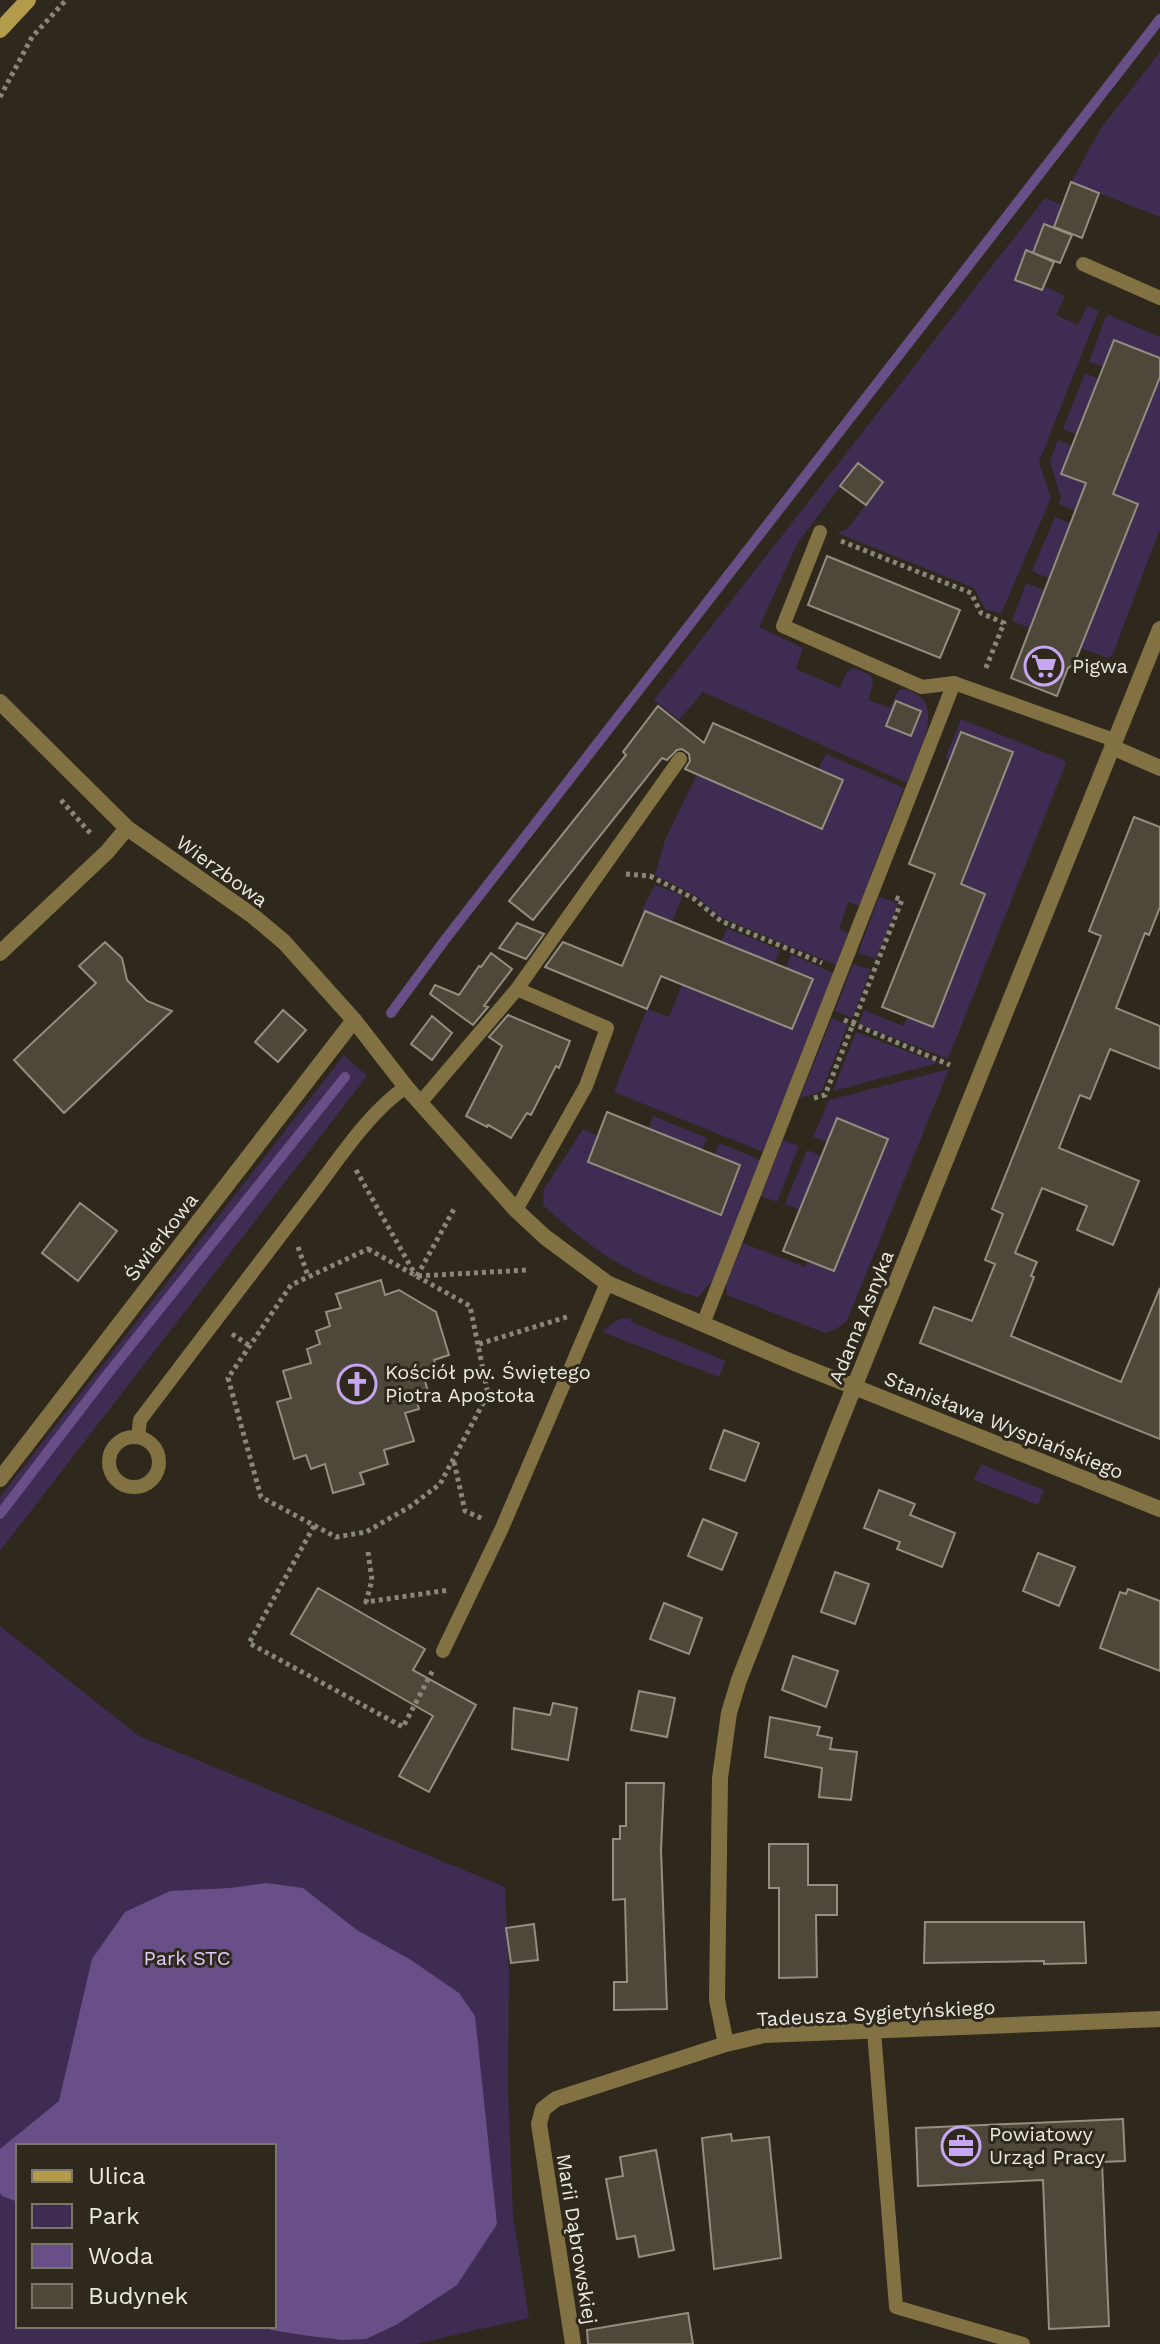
<svg xmlns="http://www.w3.org/2000/svg" width="1160" height="2344" viewBox="0 0 1160 2344" font-family="'Work Sans',sans-serif">
<rect width="100%" height="100%" fill="#2e291c"/>
<path fill="#3e2c53" fill-rule="evenodd" d="M 1160,52 L 1160,217 L 1071,182 L 1101,128 Z
M 1045,198 L 1062,205 L 1053,227 L 1044,224 L 1033,253 L 1015,279 L 1042,290 L 1044,286 L 1065,296 L 1056,315 L 1078,325 L 1087,306 L 1099,311 L 1039,462 L 1051,498 L 1001,614 L 985,609 L 974,588 L 837,533 L 848,528 L 883,482 L 858,463 L 798,542 L 759,627 L 803,648 L 796,669 L 840,688 L 847,672 L 854,668 L 871,675 L 873,683 L 868,700 L 890,708 L 898,691 L 902,689 C 952,696 917,756 907,783 L 703,692 L 679,720 L 654,700 Z
M 1109,315 L 1160,337 L 1160,358 L 1114,340 L 1103,367 L 1089,362 L 1105,318 Z
M 1085,373 L 1098,379 L 1076,434 L 1063,429 Z
M 1160,377 L 1160,529 L 1112,656 L 1107,658 L 1012,621 L 1026,583 L 1044,590 L 1033,617 L 1085,638 L 1138,504 L 1113,494 Z
M 1058,440 L 1072,446 L 1061,474 L 1086,483 L 1075,511 L 1059,504 L 1061,498 L 1050,461 Z
M 1055,517 L 1070,523 L 1048,578 L 1032,571 Z
M 961,719 L 1064,760 L 1066,763 L 948,1059 L 859,1024 L 864,1010 L 903,1026 L 908,1017 L 933,1027 L 985,895 L 961,884 L 1013,753 L 962,732 L 950,760 L 945,758 Z
M 826,754 L 904,788 L 859,906 L 848,902 L 839,929 L 848,933 L 836,965 L 720,917 L 696,896 L 655,875 L 665,840 L 697,774 L 822,828 L 843,781 L 818,769 Z
M 655,885 L 683,895 L 672,922 L 642,909 Z
M 879,897 L 898,903 L 876,959 L 858,953 Z
M 727,928 L 780,950 L 774,964 L 721,942 Z
M 791,954 L 833,973 L 763,1152 L 614,1092 L 647,1009 L 669,1017 L 682,984 L 792,1029 L 813,980 L 786,968 Z
M 853,964 L 871,969 L 852,1018 L 835,1011 Z
M 832,1018 L 848,1025 L 821,1092 L 800,1098 Z
M 856,1032 L 938,1063 L 833,1091 Z
M 344,1055 L 367,1076 L 0,1551 L 0,1497 Z
M 949,1069 L 847,1321 L 836,1329 L 825,1333 L 727,1295 L 726,1284 L 743,1243 L 805,1267 L 808,1261 L 834,1271 L 887,1139 L 827,1142 L 813,1137 L 829,1100 Z
M 653,1116 L 707,1138 L 702,1150 L 649,1129 Z
M 583,1129 L 598,1136 L 588,1163 L 720,1215 L 740,1165 L 715,1155 L 719,1143 L 761,1160 L 714,1279 L 698,1297 C 634,1278 591,1250 543,1205 L 544,1189 Z
M 783,1140 L 799,1146 L 777,1202 L 761,1196 Z
M 807,1150 L 822,1156 L 800,1210 L 785,1204 Z
M 624,1318 L 631,1318 L 631,1322 L 726,1361 L 719,1377 L 602,1332 L 615,1321 Z
M 981,1464 L 1044,1490 L 1038,1505 L 974,1480 Z
M 0,1626 L 139,1736 L 505,1887 L 509,1976 L 508,2088 L 513,2216 L 529,2318 L 416,2344 L 0,2344 ZM 18,2146 L 274,2146 L 274,2326 L 18,2326 Z"/>
<path fill="#684f87" d="M 266,1883 L 303,1888 L 357,1930 L 411,1960 L 459,1993 L 475,2016 L 497,2224 L 457,2285 L 396,2325 L 366,2339 L 343,2340 L 309,2336 L 271,2330 L 266,2326 L 274,2326 L 274,2146 L 18,2146 L 18,2202 L 2,2196 L 0,2193 L 0,2149 L 59,2101 L 92,1959 L 125,1912 L 170,1891 L 230,1888 Z"/>
<g fill="none" stroke-linecap="round" stroke-linejoin="round">
<path stroke="#684f87" stroke-width="10" d="M 391,1013 L 444,941 L 1160,19
M 0,1514 L 106,1376 L 345,1077"/>
</g>
<path fill="#4d483a" stroke="#938e7f" stroke-width="2" d="M 1071,182 L 1099,193 L 1082,238 L 1054,227 Z
M 1044,224 L 1072,235 L 1060,263 L 1033,253 Z
M 1026,250 L 1054,262 L 1042,290 L 1015,280 Z
M 1114,340 L 1160,358 L 1160,377 L 1113,494 L 1138,504 L 1074,664 L 1068,668 L 1057,696 L 1011,678 L 1086,483 L 1061,474 Z
M 858,463 L 883,482 L 866,505 L 840,486 Z
M 827,556 L 960,610 L 940,658 L 808,605 Z
M 896,701 L 921,711 L 911,736 L 886,726 Z
M 658,706 L 704,743 L 713,723 L 843,780 L 822,829 L 685,769 L 690,761 L 689,754 L 682,749 L 677,750 L 667,760 L 662,758 L 533,920 L 509,901 L 626,755 L 623,752 Z
M 961,732 L 1013,752 L 961,884 L 985,894 L 933,1027 L 882,1007 L 935,874 L 909,864 Z
M 1134,817 L 1160,827 L 1160,907 L 1149,935 L 1145,933 L 1116,1008 L 1160,1026 L 1160,1069 L 1110,1049 L 1090,1099 L 1080,1095 L 1059,1148 L 1139,1181 L 1113,1245 L 1077,1230 L 1087,1206 L 1042,1188 L 1015,1253 L 1037,1262 L 1031,1276 L 1034,1277 L 1011,1336 L 1121,1382 L 1160,1288 L 1160,1439 L 920,1343 L 934,1307 L 972,1321 L 995,1264 L 985,1260 L 1003,1214 L 992,1209 L 1101,936 L 1089,931 Z
M 645,911 L 813,979 L 792,1029 L 661,976 L 647,1009 L 545,967 L 563,942 L 622,966 Z
M 517,923 L 544,934 L 526,959 L 499,948 Z
M 105,942 L 122,958 L 127,980 L 147,1001 L 172,1011 L 64,1113 L 14,1060 L 96,983 L 79,966 Z
M 491,953 L 512,969 L 484,1006 L 488,1007 L 473,1025 L 430,994 L 435,985 L 459,995 L 479,966 L 481,967 Z
M 283,1010 L 306,1030 L 278,1062 L 255,1042 Z
M 508,1015 L 570,1041 L 559,1068 L 556,1066 L 531,1115 L 527,1113 L 511,1138 L 488,1125 L 487,1127 L 466,1116 L 502,1046 L 489,1037 Z
M 432,1016 L 452,1033 L 432,1060 L 411,1044 Z
M 607,1112 L 740,1165 L 721,1215 L 588,1162 Z
M 837,1118 L 888,1139 L 834,1271 L 783,1251 Z
M 80,1203 L 117,1231 L 78,1281 L 42,1253 Z
M 381,1280 L 385,1295 L 399,1290 L 436,1312 L 449,1355 L 434,1360 L 438,1373 L 424,1377 L 428,1392 L 415,1395 L 419,1409 L 405,1413 L 414,1441 L 384,1450 L 388,1464 L 360,1473 L 364,1484 L 333,1493 L 325,1464 L 311,1469 L 306,1455 L 294,1459 L 277,1402 L 291,1398 L 283,1371 L 311,1363 L 307,1349 L 320,1344 L 316,1331 L 330,1326 L 326,1312 L 341,1308 L 336,1294 Z
M 724,1430 L 759,1443 L 745,1481 L 710,1469 Z
M 879,1490 L 915,1504 L 910,1515 L 955,1533 L 942,1567 L 897,1549 L 900,1542 L 864,1528 Z
M 703,1519 L 737,1533 L 722,1570 L 688,1556 Z
M 1038,1553 L 1075,1567 L 1059,1606 L 1023,1591 Z
M 835,1572 L 869,1584 L 855,1624 L 821,1612 Z
M 318,1588 L 425,1649 L 413,1670 L 476,1705 L 429,1792 L 399,1776 L 433,1716 L 291,1634 Z
M 1128,1589 L 1160,1601 L 1160,1671 L 1100,1648 L 1120,1592 L 1126,1594 Z
M 664,1603 L 702,1618 L 689,1654 L 650,1639 Z
M 793,1656 L 838,1671 L 826,1707 L 782,1690 Z
M 639,1691 L 675,1698 L 667,1737 L 631,1730 Z
M 553,1703 L 577,1708 L 568,1760 L 512,1749 L 514,1708 L 550,1715 Z
M 770,1717 L 820,1727 L 817,1735 L 832,1738 L 830,1749 L 857,1752 L 851,1800 L 819,1797 L 822,1768 L 765,1757 Z
M 626,1783 L 664,1783 L 661,1850 L 667,2009 L 614,2010 L 614,1982 L 627,1982 L 625,1899 L 613,1900 L 613,1839 L 620,1839 L 620,1826 L 626,1826 Z
M 769,1844 L 808,1844 L 808,1885 L 837,1885 L 837,1915 L 816,1915 L 817,1977 L 779,1978 L 779,1888 L 769,1888 Z
M 925,1922 L 1084,1922 L 1086,1963 L 1044,1964 L 1044,1961 L 924,1963 Z
M 534,1924 L 538,1960 L 511,1963 L 506,1928 Z
M 1123,2119 L 1125,2161 L 1102,2162 L 1109,2326 L 1049,2329 L 1043,2180 L 918,2186 L 916,2128 Z
M 731,2134 L 732,2141 L 769,2137 L 781,2258 L 714,2269 L 702,2138 Z
M 656,2150 L 674,2250 L 639,2257 L 635,2236 L 617,2239 L 606,2179 L 623,2176 L 620,2157 Z
M 688,2313 L 693,2344 L 588,2344 L 587,2330 Z"/>
<g fill="none" stroke-linecap="round" stroke-linejoin="round">
<path stroke="#89867a" stroke-width="5" stroke-dasharray="4 4" stroke-linecap="butt" d="M 0,97 L 32,37 L 66,0
M 841,541 L 971,593 L 981,613 L 1004,623 L 985,670
M 61,800 L 91,834
M 626,874 L 650,876 L 693,898 L 721,921 L 822,963
M 844,1020 L 950,1065
M 814,1098 L 825,1095 L 902,900 L 894,897
M 356,1170 L 416,1276
M 298,1247 L 308,1276
M 368,1249 L 470,1306 L 488,1394 L 440,1484 L 411,1506 L 366,1532 L 336,1537 L 261,1497 L 228,1378 L 291,1285 Z
M 417,1276 L 454,1209
M 418,1276 L 528,1270
M 232,1334 L 250,1346
M 479,1344 L 570,1316
M 454,1462 L 465,1511 L 483,1519
M 314,1526 L 249,1643 L 403,1727 L 434,1668
M 368,1552 L 372,1580 L 366,1602 L 449,1590"/>
<path stroke="#827243" stroke-width="14" d="M 1083,264 L 1160,298
M 820,532 L 783,626 L 922,687 L 954,683
M 517,989 L 680,759
M 420,1103 L 517,989 L 607,1028 L 586,1086 L 516,1210
M 703,1324 L 954,683 L 1114,740
M109 1462a25 25 0 1 1 50 0a25 25 0 1 1-50 0Z
M 138,1437 L 140,1420 C 195,1347 251,1274 306,1202 C 335,1165 367,1113 406,1087
M 443,1651 L 502,1528 L 607,1283
M 874,2031 L 896,2307 L 1023,2344"/>
<path stroke="#827243" stroke-width="16" d="M 0,702 L 127,828 L 253,916 L 284,942 L 354,1020 L 406,1087 L 516,1210 L 545,1237 L 607,1283 L 792,1362 L 1160,1509
M 1112,747 L 1160,768
M 0,953 L 107,852 L 127,828
M 0,1479 L 354,1020
M 726,2044 L 717,2000 L 720,1778 L 729,1713 L 739,1680 L 836,1432 L 1160,629
M 573,2344 L 539,2124 L 543,2109 L 556,2099 L 726,2044 L 764,2035 L 1160,2019"/>
<path stroke="#b49b4c" stroke-width="16" d="M 0,30 L 28,0"/>
</g>
<defs>
<g id="supermarket-ring" transform="scale(2)"><circle r="9.5" fill="#2e291c" stroke="#c6a6f0" stroke-width="1.5"/><path d="M-6-5.5h2.5l.6 2H6L4.5 2H-2.5L-4.4-4H-6ZM-1.5 3.2a1.3 1.3 0 1 0 .1 0ZM3 3.2a1.3 1.3 0 1 0 .1 0Z" fill="#c6a6f0"/></g>
<g id="church-ring" transform="scale(2)"><circle r="9.5" fill="#2e291c" stroke="#c6a6f0" stroke-width="1.5"/><path d="M-1.2-6h2.4v3.5h3.3v2.4h-3.3V6h-2.4V-.1h-3.3v-2.4h3.3Z" fill="#c6a6f0"/></g>
<g id="office-ring" transform="scale(2)"><circle r="9.5" fill="#2e291c" stroke="#c6a6f0" stroke-width="1.5"/><path d="M-6-3h4V-5.5h4V-3h4V5H-6ZM-1-4.5V-3h2v-1.5ZM-6 0V1H6V0Z" fill="#c6a6f0"/></g>
</defs>
<g fill-rule="evenodd">
<use href="#supermarket-ring" x="1044" y="666"/>
<use href="#church-ring" x="357" y="1384"/>
<use href="#office-ring" x="961" y="2146"/>
</g>
<g text-anchor="middle" stroke-width="6" stroke-linejoin="round" paint-order="stroke">
<g font-size="20" fill="#ebe9e0" stroke="#2e291c" text-anchor="start">
<text x="1072" y="673">Pigwa</text>
<text x="385" y="1379">Kościół pw. Świętego<tspan x="385" dy="23">Piotra Apostoła</tspan></text>
<text x="989" y="2141">Powiatowy<tspan x="989" dy="23">Urząd Pracy</tspan></text>
</g>
<g font-size="20" fill="#ebe9e0" stroke="#2e291c">
<text transform="translate(222 871) rotate(36)" y="7">Wierzbowa</text>
<text transform="translate(161 1237) rotate(-52)" y="7">Świerkowa</text>
<text transform="translate(861 1317) rotate(-68)" y="7">Adama Asnyka</text>
<text transform="translate(1004 1425) rotate(22)" y="7">Stanisława Wyspiańskiego</text>
<text transform="translate(876 2013) rotate(-3)" y="7">Tadeusza Sygietyńskiego</text>
<text transform="translate(577 2239) rotate(81)" y="7">Marii Dąbrowskiej</text>
</g>
<g font-size="20" fill="#e0cbff" stroke="#2e291c">
<text x="187" y="1965">Park STC</text>
</g>
</g>
<rect x="16" y="2144" width="260" height="184" fill="#2e291c" stroke="#7a766a" stroke-width="2"/>
<rect x="32" y="2170" width="40" height="12" fill="#b49b4c" stroke="#7a766a" stroke-width="2"/>
<text x="88" y="2184" font-size="24" fill="#ebe9e0">Ulica</text>
<rect x="32" y="2204" width="40" height="24" fill="#3e2c53" stroke="#7a766a" stroke-width="2"/>
<text x="88" y="2224" font-size="24" fill="#ebe9e0">Park</text>
<rect x="32" y="2244" width="40" height="24" fill="#684f87" stroke="#7a766a" stroke-width="2"/>
<text x="88" y="2264" font-size="24" fill="#ebe9e0">Woda</text>
<rect x="32" y="2284" width="40" height="24" fill="#4d483a" stroke="#7a766a" stroke-width="2"/>
<text x="88" y="2304" font-size="24" fill="#ebe9e0">Budynek</text>
</svg>
